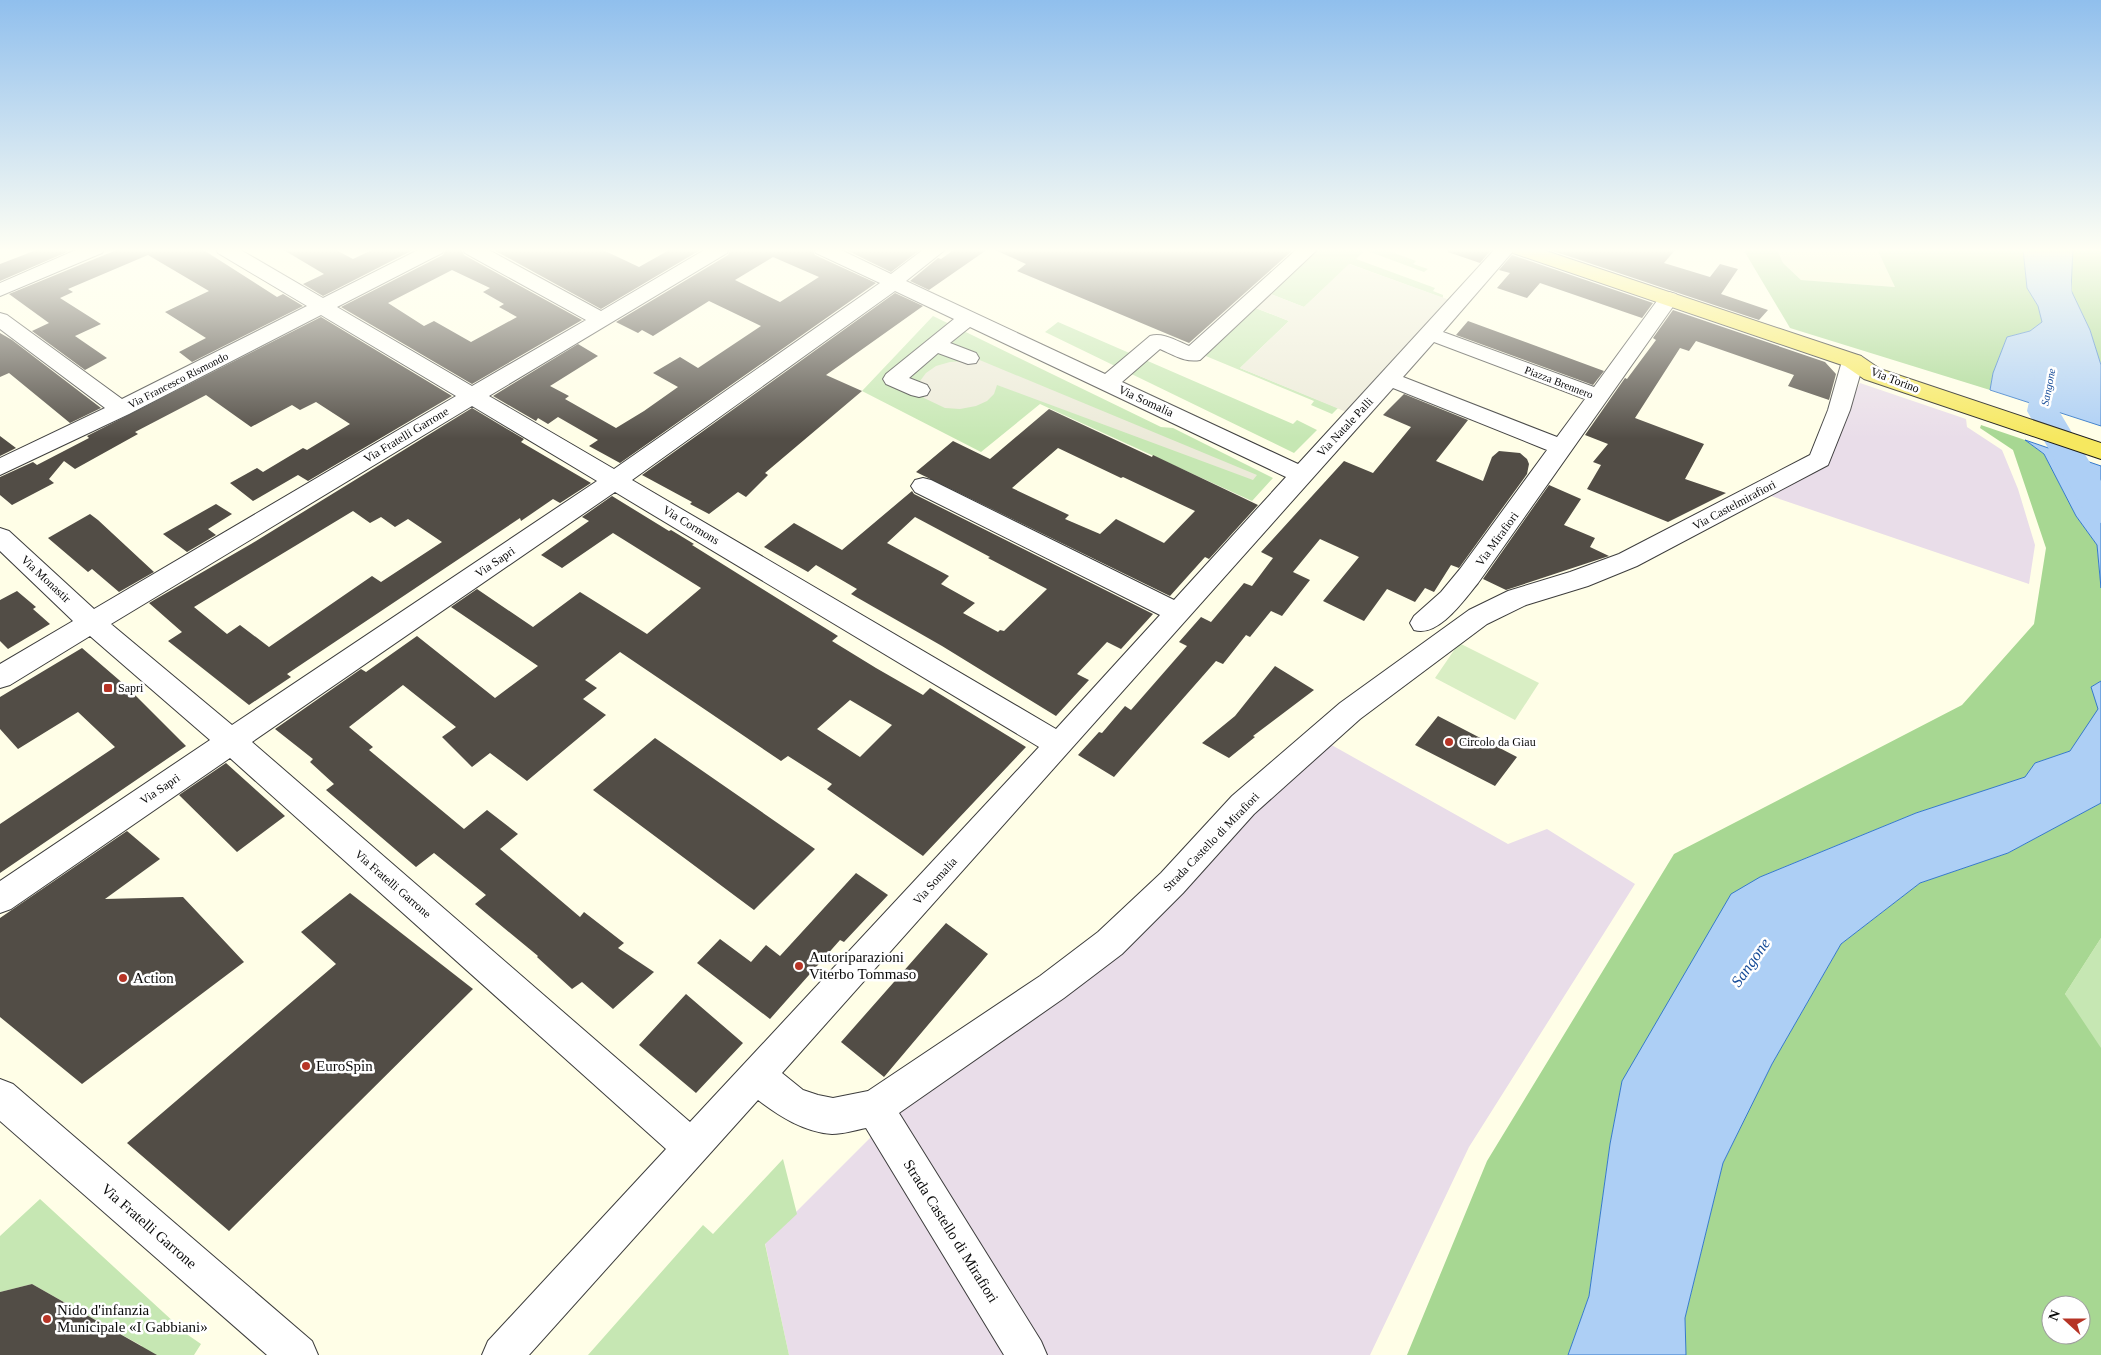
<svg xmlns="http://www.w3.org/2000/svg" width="2101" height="1355" viewBox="0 0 2101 1355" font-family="'Times New Roman',serif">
<rect width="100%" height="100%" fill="#fffee7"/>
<path fill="#e9dde9" d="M 1860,383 L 1966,419 L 1967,427 L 2002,450 L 2018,489 L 2035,545 L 2029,584 L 1765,494 L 1827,460 L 1845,412 Z
M 1328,743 L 1508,844 L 1547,829 L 1635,884 L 1469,1147 L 1370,1355 L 789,1355 L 765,1243 L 874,1134 Z"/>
<path fill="#f0f3c9" d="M 1777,249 L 1877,249 L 1896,287 L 1801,280 L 1783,263 Z"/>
<path fill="#c6e7b3" d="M 1315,249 L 1384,249 L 1416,261 L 1413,264 L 1428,269 L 1424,272 L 1365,250 L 1356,259 L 1435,288 L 1433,291 L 1443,295 L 1443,298 L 1350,264 L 1304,307 L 1268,293 Z
M 1253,307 L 1289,321 L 1240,368 L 1338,408 L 1332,414 L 1311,405 L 1314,401 L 1201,354 Z
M 933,316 L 1161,427 L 1173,428 L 1273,478 L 1252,501 L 1040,404 L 981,452 L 862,391 Z
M 1058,322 L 1293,424 L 1297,420 L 1317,430 L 1294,453 L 1045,332 Z
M 2101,938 L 2101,1056 L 2065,994 Z
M 783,1159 L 797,1214 L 765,1244 L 789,1355 L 588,1355 L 703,1225 L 713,1234 Z
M 40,1199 L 188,1335 L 201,1344 L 194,1355 L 136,1355 L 142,1346 L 32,1284 L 0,1292 L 0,1236 Z"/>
<path fill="#a7d792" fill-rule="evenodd" d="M 1743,249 L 1777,249 L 1783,263 L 1801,280 L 1895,287 L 1877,249 L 2023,249 L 2027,288 L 2038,306 L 2042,322 L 2030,331 L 2007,337 L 1993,373 L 1990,390 L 1790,328 Z
M 2073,249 L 2101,249 L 2101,365 L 2090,330 L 2071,290 Z
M 1981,425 L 2025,440 L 2044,454 L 2076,516 L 2097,545 L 2101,588 L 2101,681 L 2091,687 L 2099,709 L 2070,751 L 2035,763 L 2026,777 L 1916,813 L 1760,877 L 1622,1081 L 1610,1144 L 1589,1296 L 1568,1355 L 1407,1355 L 1487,1161 L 1674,854 L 1962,705 L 2034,624 L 2046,548 L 2013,450 L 1980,428 Z
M 2101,803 L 2101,938 L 2065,994 L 2101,1048 L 2101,1355 L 1686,1355 L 1685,1318 L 1723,1163 L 1772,1064 L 1841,944 L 1920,883 L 2008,853 ZM 2051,1305 L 2081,1305 L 2081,1335 L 2051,1335 Z"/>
<path fill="#d9eec4" d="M 1459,643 L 1539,683 L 1515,720 L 1435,678 Z"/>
<path fill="#ecead9" d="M 1349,264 L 1458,303 L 1356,416 L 1240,368 L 1289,321 L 1248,305 L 1263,291 L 1304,307 Z
M 970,356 L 1257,475 L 1253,480 L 997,385 L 994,394 L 987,401 L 976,406 L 960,409 L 945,408 L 924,398 L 919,390 L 920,381 L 926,373 L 936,366 L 950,362 L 965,361 Z"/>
<path fill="#adcff5" stroke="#3579ca" d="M 2023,249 L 2073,249 L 2071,290 L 2090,330 L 2101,365 L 2101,426 L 1990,390 L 1993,373 L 2007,337 L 2030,331 L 2042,322 L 2038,306 L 2027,288 Z
M 2025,440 L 2101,466 L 2101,588 L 2097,545 L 2076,516 L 2044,454 Z
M 2101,681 L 2101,803 L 2008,853 L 1920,883 L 1841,944 L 1772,1064 L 1723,1163 L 1685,1318 L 1686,1355 L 1568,1355 L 1589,1296 L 1610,1144 L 1622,1081 L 1731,894 L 1760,877 L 1916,813 L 2025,777 L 2035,763 L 2070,751 L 2098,709 L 2091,687 Z"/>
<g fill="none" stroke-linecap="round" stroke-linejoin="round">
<path fill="#adcff5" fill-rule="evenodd" d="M 2041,249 L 2069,249 L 2074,332 L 2059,411 L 2101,481 L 2101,523 L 2089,520 L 2027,411 L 2044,332 Z"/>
</g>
<path fill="#524d46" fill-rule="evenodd" d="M 39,249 L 64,249 L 67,252 L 0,281 L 0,264 Z
M 119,249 L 202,249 L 277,297 L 283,294 L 303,306 L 192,362 L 179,352 L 206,338 L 165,312 L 209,291 L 148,255 L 68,289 L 73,292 L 60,298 L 101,324 L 75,336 L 107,358 L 85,370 L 32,331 L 49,323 L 9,294 Z
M 282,249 L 334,249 L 353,259 L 374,249 L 415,249 L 323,296 L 303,284 L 324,274 Z
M 446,249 L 461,249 L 464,255 L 582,320 L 472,384 L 341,307 L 443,255 ZM 452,270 L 490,288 L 483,292 L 504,304 L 499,307 L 517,317 L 471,342 L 434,321 L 424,326 L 388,303 Z
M 492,249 L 601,249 L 639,267 L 671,249 L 702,249 L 601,309 Z
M 731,249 L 812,249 L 815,255 L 876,283 L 620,463 L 589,446 L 598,440 L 558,417 L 548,424 L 538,418 L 536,421 L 493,396 L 578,344 L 598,356 L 550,386 L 569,396 L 565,399 L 616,428 L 644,411 L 678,387 L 653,373 L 680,357 L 698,368 L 761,326 L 709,301 L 653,336 L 642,330 L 638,333 L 616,322 L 728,255 ZM 773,257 L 819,277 L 780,302 L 735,280 Z
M 844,249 L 918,249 L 920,250 L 891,272 Z
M 955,249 L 988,249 L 929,290 L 910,281 L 938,258 L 941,259 Z
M 993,249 L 1294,249 L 1189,343 L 1017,271 L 1026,264 Z
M 1449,249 L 1492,249 L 1480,263 L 1448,252 Z
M 1547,249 L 1676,249 L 1664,263 L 1710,277 L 1720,264 L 1738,269 L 1721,294 L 1768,310 L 1759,320 Z
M 1512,255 L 1653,303 L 1642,318 L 1540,283 L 1527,298 L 1497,288 L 1510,273 L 1499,270 Z
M 895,293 L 923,306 L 826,375 L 862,391 L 765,473 L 768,475 L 746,497 L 738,492 L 709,514 L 690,504 L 692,502 L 642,475 Z
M 1673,310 L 1825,362 L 1836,374 L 1829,400 L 1788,386 L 1794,375 L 1696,341 L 1689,351 L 1680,348 L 1635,418 L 1704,444 L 1685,479 L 1726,493 L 1668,522 L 1587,489 L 1601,465 L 1593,462 L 1608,444 L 1585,435 L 1625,378 L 1627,379 L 1656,340 L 1653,338 Z
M 321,317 L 452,396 L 308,481 L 298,475 L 253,501 L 230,483 L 257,468 L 263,472 L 303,448 L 307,450 L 350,424 L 316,402 L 300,410 L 292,405 L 251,427 L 206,395 L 135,432 L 138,434 L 75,469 L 64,461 L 49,479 L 54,483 L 12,505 L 0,495 L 0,477 L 33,462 L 37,465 L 89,438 L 87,436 Z
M 1468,321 L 1604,371 L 1593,385 L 1456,335 Z
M 0,333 L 12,340 L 101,408 L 70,423 L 9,373 L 0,377 Z
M 1404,394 L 1468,420 L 1436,461 L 1483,481 L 1492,457 L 1499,451 L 1520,453 L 1527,459 L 1529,464 L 1527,474 L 1459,568 L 1451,565 L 1434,592 L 1425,588 L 1415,602 L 1387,589 L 1364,621 L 1323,601 L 1359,557 L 1320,539 L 1293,572 L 1310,580 L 1282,616 L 1271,611 L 1250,637 L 1246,635 L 1223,664 L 1216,661 L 1114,777 L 1078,755 L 1099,732 L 1102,733 L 1125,706 L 1131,710 L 1187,646 L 1179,642 L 1201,617 L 1211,622 L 1244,583 L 1252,586 L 1273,558 L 1261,552 L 1344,461 L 1373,473 L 1411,427 L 1383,415 Z
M 472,408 L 524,439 L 521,442 L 591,483 L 560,503 L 553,499 L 521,521 L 520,518 L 287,674 L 291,677 L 249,705 L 168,641 L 182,632 L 149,603 L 251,544 ZM 353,511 L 370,523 L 381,517 L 395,527 L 408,519 L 442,542 L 381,582 L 372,576 L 269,647 L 240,625 L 227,634 L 194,607 Z
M 1049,409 L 1152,457 L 1153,455 L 1258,505 L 1209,559 L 1205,557 L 1170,596 L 916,472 L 953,441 L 990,459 ZM 1058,448 L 1121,478 L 1123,477 L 1195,511 L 1164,543 L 1116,519 L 1100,534 L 1065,519 L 1069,515 L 1012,488 Z
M 0,436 L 16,448 L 0,456 Z
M 1549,485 L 1581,499 L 1564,525 L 1595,538 L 1590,547 L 1609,556 L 1506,590 L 1483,579 Z
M 912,491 L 914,494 L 1153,614 L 1121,649 L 1107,642 L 1077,674 L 1089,680 L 1056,716 L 942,646 L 851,594 L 857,589 L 816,565 L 808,572 L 764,547 L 794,523 L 842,550 ZM 915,517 L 990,557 L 988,558 L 1047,589 L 1004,631 L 1000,630 L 998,632 L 963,613 L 975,603 L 941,584 L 949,576 L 887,543 Z
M 612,496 L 669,531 L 671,530 L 694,544 L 692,545 L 838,636 L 832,641 L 876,668 L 923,695 L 930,688 L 1026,747 L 923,856 L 827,789 L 832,784 L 788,756 L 781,761 L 620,652 L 585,680 L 597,688 L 583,699 L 606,715 L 527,781 L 490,753 L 472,767 L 442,737 L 456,727 L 403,685 L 349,727 L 373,747 L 369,750 L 464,829 L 487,810 L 518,834 L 500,849 L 580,917 L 584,912 L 624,943 L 618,948 L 654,972 L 613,1009 L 582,982 L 572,989 L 537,957 L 538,956 L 475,904 L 486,895 L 434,853 L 416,867 L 326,790 L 334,784 L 310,762 L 313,759 L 275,729 L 361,669 L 366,672 L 417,636 L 495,698 L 538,666 L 451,607 L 477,589 L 533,627 L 580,592 L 647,634 L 701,588 L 613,533 L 562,568 L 541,555 L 589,521 L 582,517 ZM 850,700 L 892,725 L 860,757 L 817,729 Z
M 216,504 L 232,514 L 208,529 L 216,535 L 187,552 L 163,534 Z
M 90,514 L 98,520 L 154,572 L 119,592 L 92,569 L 88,572 L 48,538 Z
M 17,591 L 36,607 L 33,609 L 50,624 L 8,649 L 0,641 L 0,600 Z
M 82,648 L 126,686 L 186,746 L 0,873 L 0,824 L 115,747 L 78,712 L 18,749 L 0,729 L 0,697 Z
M 1275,666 L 1314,690 L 1253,736 L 1255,737 L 1229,758 L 1202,743 L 1235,716 Z
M 1438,716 L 1517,757 L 1495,786 L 1415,745 Z
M 655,738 L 815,849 L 754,910 L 593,790 Z
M 226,763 L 285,816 L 237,852 L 179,795 Z
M 127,831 L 160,859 L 105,899 L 183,897 L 244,962 L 82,1084 L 0,1017 L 0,918 Z
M 856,873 L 888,895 L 844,942 L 840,940 L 770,1019 L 697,963 L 720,939 L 751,962 L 766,945 L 780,956 Z
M 350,893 L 473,989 L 229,1231 L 127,1143 L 336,964 L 301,932 Z
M 946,923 L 988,954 L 884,1077 L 841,1042 Z
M 686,994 L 743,1043 L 696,1093 L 639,1045 Z
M 32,1284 L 157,1355 L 0,1355 L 0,1292 Z"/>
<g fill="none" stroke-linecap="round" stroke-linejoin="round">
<g stroke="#3d3d3d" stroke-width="2">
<path id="minor" d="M 78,249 L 104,249 L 102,253 L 0,296 L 0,283 Z
M 216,249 L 239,249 L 323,298 L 420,249 L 444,249 L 442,253 L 337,307 L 472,386 L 586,320 L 465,253 L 463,249 L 487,249 L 601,311 L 706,249 L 729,249 L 727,253 L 489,396 L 614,469 L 880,283 L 816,253 L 814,249 L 839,249 L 891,274 L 924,249 L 946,249 L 906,281 L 1105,374 L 1150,336 C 1163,332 1177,341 1189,346 L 1297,249 L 1318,249 L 1200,360 C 1185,363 1172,354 1160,349 L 1122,382 L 1298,464 L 1495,249 L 1515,249 L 1443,332 L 1594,387 L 1662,294 L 1669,292 L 1676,294 L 1679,298 L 1478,583 C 1464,600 1438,638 1414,630 L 1410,623 L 1414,616 L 1441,592 L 1460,569 L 1547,450 L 1393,388 L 782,1073 L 803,1090 L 818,1095 L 833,1098 L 868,1091 L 1040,976 L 1098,932 L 1161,873 L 1232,796 L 1340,703 L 1469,610 L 1508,591 L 1570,572 L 1619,554 L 1810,455 L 1828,410 L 1842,361 L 1845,356 L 1853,355 L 1861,356 L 1864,361 L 1850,410 L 1828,465 L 1637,566 L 1588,586 L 1526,605 L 1487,624 L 1360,719 L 1254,814 L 1183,893 L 1122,954 L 1064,998 L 899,1113 L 1041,1341 L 1047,1355 L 1004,1355 L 866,1128 C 856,1130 843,1134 832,1134 C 804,1132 779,1116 758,1100 L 529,1355 L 482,1355 L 488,1341 L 666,1149 L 230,758 L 11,909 L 0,913 L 0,881 L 210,740 L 90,636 L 10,685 L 0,688 L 0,664 L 73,621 L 0,551 L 0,528 L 9,531 L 94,609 L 456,396 L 321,315 L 129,414 L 0,475 L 0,458 L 105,408 L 0,329 L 0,313 L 7,315 L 122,399 L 307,306 L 218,253 ZM 895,291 L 954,319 L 886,374 L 883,379 L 886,384 L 911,395 L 919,397 L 927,395 L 930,390 L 927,385 L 909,378 L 938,353 L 968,364 L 976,363 L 979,358 L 976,353 L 950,343 L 970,327 L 1286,477 L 1174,600 L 931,480 L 923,478 L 915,480 L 911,486 L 915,492 L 1160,615 L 1056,729 L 632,480 ZM 1434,342 L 1585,399 L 1557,437 L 1403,377 ZM 472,406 L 597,481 L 232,725 L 111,624 ZM 615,492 L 1039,747 L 690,1122 L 252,742 Z
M 0,1079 L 13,1084 L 312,1341 L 318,1355 L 267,1355 L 0,1121 Z"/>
</g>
<g stroke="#1b1b1b" stroke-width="2">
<path id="major" d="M 1511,249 L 1540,249 L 1861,356 L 1880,369 L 2101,443 L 2101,459 L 1864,379 L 1845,366 L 1513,253 Z"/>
</g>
<use href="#minor" fill="#fff" fill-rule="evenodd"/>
<use href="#major" fill="#f6e85f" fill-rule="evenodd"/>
</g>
<linearGradient id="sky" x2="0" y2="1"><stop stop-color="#90bfed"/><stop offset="0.57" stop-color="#fffff4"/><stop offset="1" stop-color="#fffff4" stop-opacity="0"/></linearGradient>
<rect width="2101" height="439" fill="url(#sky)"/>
<g fill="#b63426" stroke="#fff" stroke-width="2">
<rect x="103" y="683" width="10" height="10" rx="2.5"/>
<circle cx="1449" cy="742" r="5"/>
<circle cx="799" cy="966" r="5"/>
<circle cx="123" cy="978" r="5"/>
<circle cx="306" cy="1066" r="5"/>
<circle cx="47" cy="1319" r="5"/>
</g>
<g text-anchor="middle" stroke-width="5" stroke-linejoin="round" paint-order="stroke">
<g font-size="11" fill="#0a0a0a" stroke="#fff">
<text transform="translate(178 380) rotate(-27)" y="4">Via Francesco Rismondo</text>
<text transform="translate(1559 382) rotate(21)" y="4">Piazza Brennero</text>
</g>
<g font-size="11" font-style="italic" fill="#174c98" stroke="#fff">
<text transform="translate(2048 387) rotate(-79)" y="4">Sangone</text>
</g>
<g font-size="12" fill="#0a0a0a" stroke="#fff">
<text transform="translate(1895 380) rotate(21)" y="4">Via Torino</text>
<text transform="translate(1146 401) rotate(25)" y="4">Via Somalia</text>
<text transform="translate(1345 427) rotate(-47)" y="4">Via Natale Palli</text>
<text transform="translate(406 435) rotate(-31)" y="4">Via Fratelli Garrone</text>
<text transform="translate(1734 505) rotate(-28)" y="4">Via Castelmirafiori</text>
<text transform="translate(691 525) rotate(31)" y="4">Via Cormons</text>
<text transform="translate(1497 539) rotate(-54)" y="4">Via Mirafiori</text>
<text transform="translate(495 562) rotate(-34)" y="4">Via Sapri</text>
<text transform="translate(46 579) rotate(43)" y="4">Via Monastir</text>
<text transform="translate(160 789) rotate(-34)" y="4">Via Sapri</text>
<text transform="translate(1211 842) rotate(-46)" y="4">Strada Castello di Mirafiori</text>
<text transform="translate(935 881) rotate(-48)" y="4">Via Somalia</text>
<text transform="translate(393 884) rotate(41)" y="4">Via Fratelli Garrone</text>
</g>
<g font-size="12" fill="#0a0a0a" stroke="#fff" text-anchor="start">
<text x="118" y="692">Sapri</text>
<text x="1459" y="746">Circolo da Giau</text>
</g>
<g font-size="15" fill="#0a0a0a" stroke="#fff" text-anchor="start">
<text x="809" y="962">Autoriparazioni<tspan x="809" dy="17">Viterbo Tommaso</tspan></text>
<text x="133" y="983">Action</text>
<text x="316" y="1071">EuroSpin</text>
<text x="57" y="1315">Nido d'infanzia<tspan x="57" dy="17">Municipale «I Gabbiani»</tspan></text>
</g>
<g font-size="15" fill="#0a0a0a" stroke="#fff">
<text transform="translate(149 1226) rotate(41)" y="5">Via Fratelli Garrone</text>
<text transform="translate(951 1231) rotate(58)" y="5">Strada Castello di Mirafiori</text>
</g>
<g font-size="16" font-style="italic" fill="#174c98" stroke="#fff">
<text transform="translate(1750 962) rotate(-55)" y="6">Sangone</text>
</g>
</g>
<g transform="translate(2066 1320) rotate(291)"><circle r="24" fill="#ffffff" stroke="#9d9d9d"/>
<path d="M0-4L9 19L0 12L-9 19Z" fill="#b63426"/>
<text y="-8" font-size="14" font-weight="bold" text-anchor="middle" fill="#0a0a0a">N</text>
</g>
</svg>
